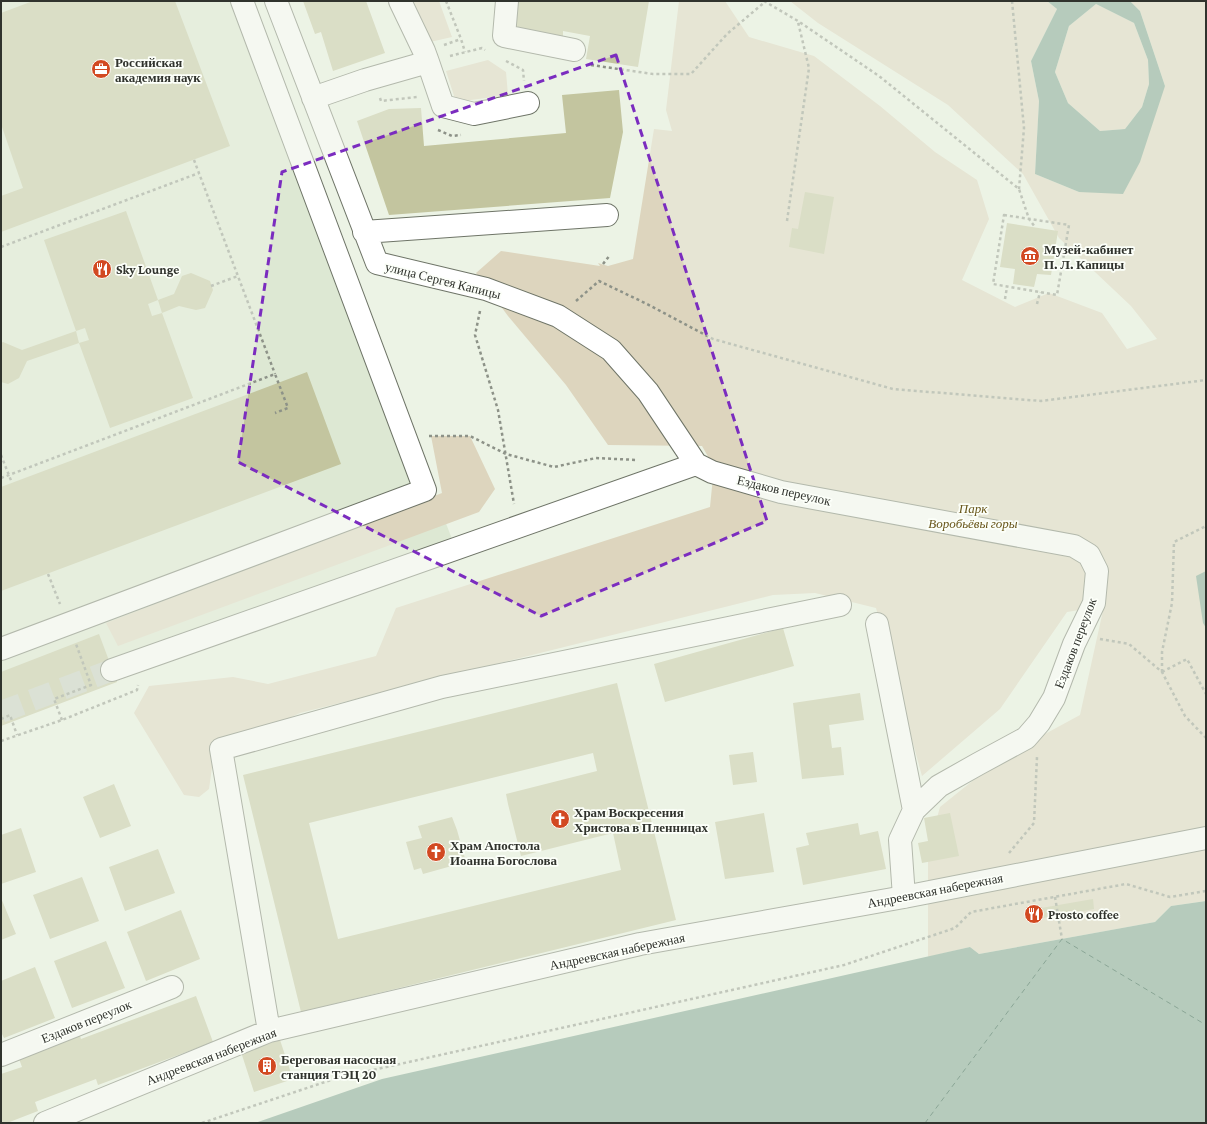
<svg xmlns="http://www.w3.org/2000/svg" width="1207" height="1124" viewBox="0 0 1207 1124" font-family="'Crimson Pro',serif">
<rect width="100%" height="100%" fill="#ecf3e5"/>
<path fill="#dde8d3" d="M 1,1 L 242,1 L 454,544 L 1,701 Z"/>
<path fill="#ddd5be" d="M 410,1 L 439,1 L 452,37 L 430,42 Z
M 679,1 L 725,1 L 749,37 L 814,56 L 880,106 L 935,152 L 977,180 L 989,219 L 962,280 L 1015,307 L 1049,293 L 1102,313 L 1127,349 L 1157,339 L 1131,306 L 1059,238 L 1023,174 L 948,105 L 818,23 L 790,1 L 1047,1 L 1057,9 L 1031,61 L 1039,101 L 1035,174 L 1079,192 L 1165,86 L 1140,11 L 1130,1 L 1206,1 L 1206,901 L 1171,906 L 1155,922 L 979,954 L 970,947 L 928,957 L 928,850 L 940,807 L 1001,758 L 1080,715 L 1104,606 L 1067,612 L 1000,709 L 922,776 L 876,608 L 815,593 L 773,595 L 300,713 L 214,753 L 209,789 L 199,797 L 184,795 L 134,713 L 149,686 L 233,677 L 268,684 L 376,656 L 396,608 L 710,507 L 714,467 L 702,446 L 608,445 L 566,385 L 508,316 L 476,273 L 501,251 L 600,266 L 598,263 L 608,266 L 633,259 L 654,129 L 672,131 L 666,110 Z
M 1096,4 L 1134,23 L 1148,60 L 1149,84 L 1142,107 L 1125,129 L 1100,131 L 1068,103 L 1055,72 L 1069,26 Z
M 488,60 L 506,72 L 508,95 L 456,102 L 446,71 Z
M 431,436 L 470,436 L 495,489 L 479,512 L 118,646 L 106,623 L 442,493 Z"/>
<path fill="#749c8a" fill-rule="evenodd" d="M 1047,1 L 1130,1 L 1140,11 L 1165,86 L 1140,162 L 1123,194 L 1079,192 L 1035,174 L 1039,101 L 1031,61 L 1057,9 ZM 1096,4 L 1134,23 L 1148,60 L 1149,84 L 1142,107 L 1125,129 L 1100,131 L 1068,103 L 1055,72 L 1069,26 Z
M 1206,571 L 1206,628 L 1203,623 L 1196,576 Z
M 1206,901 L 1206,1123 L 255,1123 L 382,1079 L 970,947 L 979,954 L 1155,922 L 1171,906 Z"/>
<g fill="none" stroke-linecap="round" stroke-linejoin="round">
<path stroke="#124835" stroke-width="1" stroke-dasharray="5 4" stroke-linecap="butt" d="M 925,1123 L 1062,939 L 1206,1025"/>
</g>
<path fill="#c3c59f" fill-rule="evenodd" d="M 33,1 L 175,1 L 230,146 L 1,232 L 1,196 L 23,188 L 1,124 L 1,13 Z
M 303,1 L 366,1 L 385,53 L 333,71 L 321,32 L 315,34 Z
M 518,1 L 649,1 L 638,67 L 586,59 L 590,36 L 563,31 L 563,36 L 513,27 Z
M 619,90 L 623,132 L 610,198 L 389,215 L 357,121 L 389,109 L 421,108 L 424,146 L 566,133 L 562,95 Z
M 805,192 L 834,197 L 824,254 L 789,247 L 792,228 L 798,229 Z
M 126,211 L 158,300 L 148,304 L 152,316 L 162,313 L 193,398 L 110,428 L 79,343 L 27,361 L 19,378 L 8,384 L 1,382 L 1,343 L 3,342 L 22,350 L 76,331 L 79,343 L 89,340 L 85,328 L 76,331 L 44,240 Z
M 1007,223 L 1058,231 L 1051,275 L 1037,274 L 1034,287 L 1013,284 L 1015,269 L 1000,267 Z
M 191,273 L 210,281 L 213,290 L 205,308 L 196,310 L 179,306 L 162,313 L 158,300 L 174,294 L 182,276 Z
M 307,372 L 341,464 L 1,591 L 1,487 Z
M 783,628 L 794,666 L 665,702 L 654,664 Z
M 99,634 L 117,682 L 1,726 L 1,672 Z
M 617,683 L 676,920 L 301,1012 L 243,775 ZM 593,753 L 597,771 L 506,794 L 508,804 L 521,856 L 613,833 L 621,870 L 338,939 L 309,823 Z
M 860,693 L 864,720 L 829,725 L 832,748 L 841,747 L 844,775 L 802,779 L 793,703 Z
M 753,752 L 757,782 L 733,785 L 729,755 Z
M 114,784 L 131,826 L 100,838 L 83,797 Z
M 764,813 L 774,872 L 725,879 L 715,822 Z
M 950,813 L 959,856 L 922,863 L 918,843 L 928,841 L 924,818 Z
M 452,817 L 457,830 L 466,862 L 423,874 L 421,868 L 414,870 L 406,842 L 422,838 L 418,826 Z
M 858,823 L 860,835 L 878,831 L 886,869 L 803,885 L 796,848 L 809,845 L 806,833 Z
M 21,828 L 36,872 L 1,884 L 1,835 Z
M 158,849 L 175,893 L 125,911 L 109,867 Z
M 82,877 L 99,921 L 50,939 L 33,895 Z
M 1,898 L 16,934 L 1,940 Z
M 1093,899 L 1094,909 L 1032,920 L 1030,910 Z
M 181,910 L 200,959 L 146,981 L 127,932 Z
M 106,941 L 125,988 L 72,1008 L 54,961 Z
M 35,967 L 55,1018 L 4,1038 L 1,1032 L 1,981 Z
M 196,996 L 213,1042 L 98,1085 L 96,1079 L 35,1102 L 38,1111 L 7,1123 L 1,1123 L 1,1074 L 22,1067 L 18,1056 L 79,1033 L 81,1039 Z
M 280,1040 L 293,1079 L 254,1092 L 241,1052 Z"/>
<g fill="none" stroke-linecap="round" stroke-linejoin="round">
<path stroke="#c6cdc0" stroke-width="22" stroke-dasharray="22 11" stroke-linecap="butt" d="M 1,712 L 112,670"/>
<g stroke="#6e7467" stroke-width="24">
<path id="minor" d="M 276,1 L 377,263 L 486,289 L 558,316 L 611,350 L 648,392 L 696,464
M 507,1 L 504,36 L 574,50
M 428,62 L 443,106 L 474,114 L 528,103
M 313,98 L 365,80 L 428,62 L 424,51 L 400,1
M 364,232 L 607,215
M 696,464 L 712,472 L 781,492 L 1074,546 L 1089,555 L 1097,571 L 1094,603 L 1074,644 L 1054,698 L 1039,723 L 1026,738 L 978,764 L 939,786 L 914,810 L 900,840 L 904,897
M 877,624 L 914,810
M 1,649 L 425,490 L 242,1
M 112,670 L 696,464
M 269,1031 L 221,749 L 442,687 L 840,605
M 1,1055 L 172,987
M 45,1123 L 269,1031 L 640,944 L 904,897 L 1206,838"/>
</g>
<path stroke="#8d9288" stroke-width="2.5" stroke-dasharray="3 3" stroke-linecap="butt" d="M 446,1 L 461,39 L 465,52
M 764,1 L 798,21 L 879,76 L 1019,189 L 1029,219 L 1035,227
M 1012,1 L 1024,128 L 1019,189
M 444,45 L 461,39
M 450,56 L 482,48 L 485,50
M 506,61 L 523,70 L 524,81
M 591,65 L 653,74 L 691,74 L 727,34 L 766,1
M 380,98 L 381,101 L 417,97
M 438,130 L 452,136 L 461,135
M 194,160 L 275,374
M 1004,215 L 1069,225 L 1057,295 L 993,284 Z
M 787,221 L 809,68 L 798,22
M 1,247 L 199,173
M 603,264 L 610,255
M 211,286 L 238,276
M 1005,299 L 1007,287
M 576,301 L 599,281 L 647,304 L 713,339 L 893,389 L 1041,401 L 1206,380
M 1037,304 L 1040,292
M 480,311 L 475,335 L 498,410 L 514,504
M 429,436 L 470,436 L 506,454 L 554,467 L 596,458 L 637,460
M 1,455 L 12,483
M 1,478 L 275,374 L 288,408 L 275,413
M 48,574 L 60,604
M 1100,639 L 1129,644 L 1162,672 L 1185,716 L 1206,738
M 1162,672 L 1162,652 L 1172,603 L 1174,542 L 1206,526
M 1162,672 L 1187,659 L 1206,694
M 1,719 L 10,715 L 17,735
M 62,720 L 54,699 L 91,685 L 76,644
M 1,741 L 62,720 L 137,690 L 138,685
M 1009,853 L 1034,823 L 1037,757
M 1055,897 L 1062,939
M 202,1123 L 337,1078 L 844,965 L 955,928 L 971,912 L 1126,884 L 1170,897 L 1206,891"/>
<use href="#minor" stroke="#fff" stroke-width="22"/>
</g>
<path d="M0 0H1207V1124H0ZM 616,55 L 767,521 L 541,616 L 238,462 L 282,172 Z" fill="#ecf3e5" fill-opacity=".55" fill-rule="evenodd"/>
<path fill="none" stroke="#7b2cbf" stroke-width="3" stroke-dasharray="8 5" stroke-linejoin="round" d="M 616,55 L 767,521 L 541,616 L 238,462 L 282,172 Z"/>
<defs>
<g id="office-disc" transform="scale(1)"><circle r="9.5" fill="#d24922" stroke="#fcfff9"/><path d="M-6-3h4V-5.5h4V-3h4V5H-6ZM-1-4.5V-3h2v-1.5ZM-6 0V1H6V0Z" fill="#fff"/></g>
<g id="museum-disc" transform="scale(1)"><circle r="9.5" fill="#d24922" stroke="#fcfff9"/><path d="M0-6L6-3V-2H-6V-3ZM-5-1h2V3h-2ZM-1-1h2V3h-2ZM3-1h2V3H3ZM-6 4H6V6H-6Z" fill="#fff"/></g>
<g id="restaurant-disc" transform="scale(1)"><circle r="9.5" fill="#d24922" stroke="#fcfff9"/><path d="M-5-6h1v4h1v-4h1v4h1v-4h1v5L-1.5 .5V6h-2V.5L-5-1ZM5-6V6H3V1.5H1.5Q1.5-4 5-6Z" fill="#fff"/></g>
<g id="church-disc" transform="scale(1)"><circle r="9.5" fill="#d24922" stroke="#fcfff9"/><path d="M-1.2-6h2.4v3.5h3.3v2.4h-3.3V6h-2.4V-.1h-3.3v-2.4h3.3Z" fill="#fff"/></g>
<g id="building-disc" transform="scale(1)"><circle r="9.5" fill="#d24922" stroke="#fcfff9"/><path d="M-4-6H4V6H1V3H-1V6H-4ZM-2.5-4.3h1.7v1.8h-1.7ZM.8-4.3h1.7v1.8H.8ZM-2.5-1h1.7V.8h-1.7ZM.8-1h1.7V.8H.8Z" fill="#fff"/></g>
</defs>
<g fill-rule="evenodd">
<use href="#office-disc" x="101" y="69"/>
<use href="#museum-disc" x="1030" y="256"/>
<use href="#restaurant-disc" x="102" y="269"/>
<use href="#church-disc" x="560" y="819"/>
<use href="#church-disc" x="436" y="852"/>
<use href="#restaurant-disc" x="1034" y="914"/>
<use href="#building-disc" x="267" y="1066"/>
</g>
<g text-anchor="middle" stroke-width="3.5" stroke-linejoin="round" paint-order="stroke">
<g font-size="13" font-weight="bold" fill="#30332d" stroke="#fcfff9" text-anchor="start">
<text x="115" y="67">Российская<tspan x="115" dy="15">академия наук</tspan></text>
<text x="1044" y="254">Музей-кабинет<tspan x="1044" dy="15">П. Л. Капицы</tspan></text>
<text x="116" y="274">Sky Lounge</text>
<text x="574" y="817">Храм Воскресения<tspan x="574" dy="15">Христова в Пленницах</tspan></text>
<text x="450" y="850">Храм Апостола<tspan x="450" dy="15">Иоанна Богослова</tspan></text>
<text x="1048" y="919">Prosto coffee</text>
<text x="281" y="1064">Береговая насосная<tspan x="281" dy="15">станция ТЭЦ 20</tspan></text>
</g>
<g font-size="13" fill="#30332d" stroke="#fcfff9">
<text transform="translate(443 280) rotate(14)" y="5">улица Сергея Капицы</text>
<text transform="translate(784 490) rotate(13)" y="5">Ездаков переулок</text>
<text transform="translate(1075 643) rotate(-69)" y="5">Ездаков переулок</text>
<text transform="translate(935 890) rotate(-11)" y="5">Андреевская набережная</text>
<text transform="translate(617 951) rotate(-12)" y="5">Андреевская набережная</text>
<text transform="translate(86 1021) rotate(-22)" y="5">Ездаков переулок</text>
<text transform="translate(211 1056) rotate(-21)" y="5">Андреевская набережная</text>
</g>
<g font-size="13" font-style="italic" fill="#68561a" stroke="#fcfff9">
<text x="973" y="513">Парк<tspan x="973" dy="15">Воробьёвы горы</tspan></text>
</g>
</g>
<rect width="1207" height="1124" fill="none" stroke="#30332d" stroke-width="4"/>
</svg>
